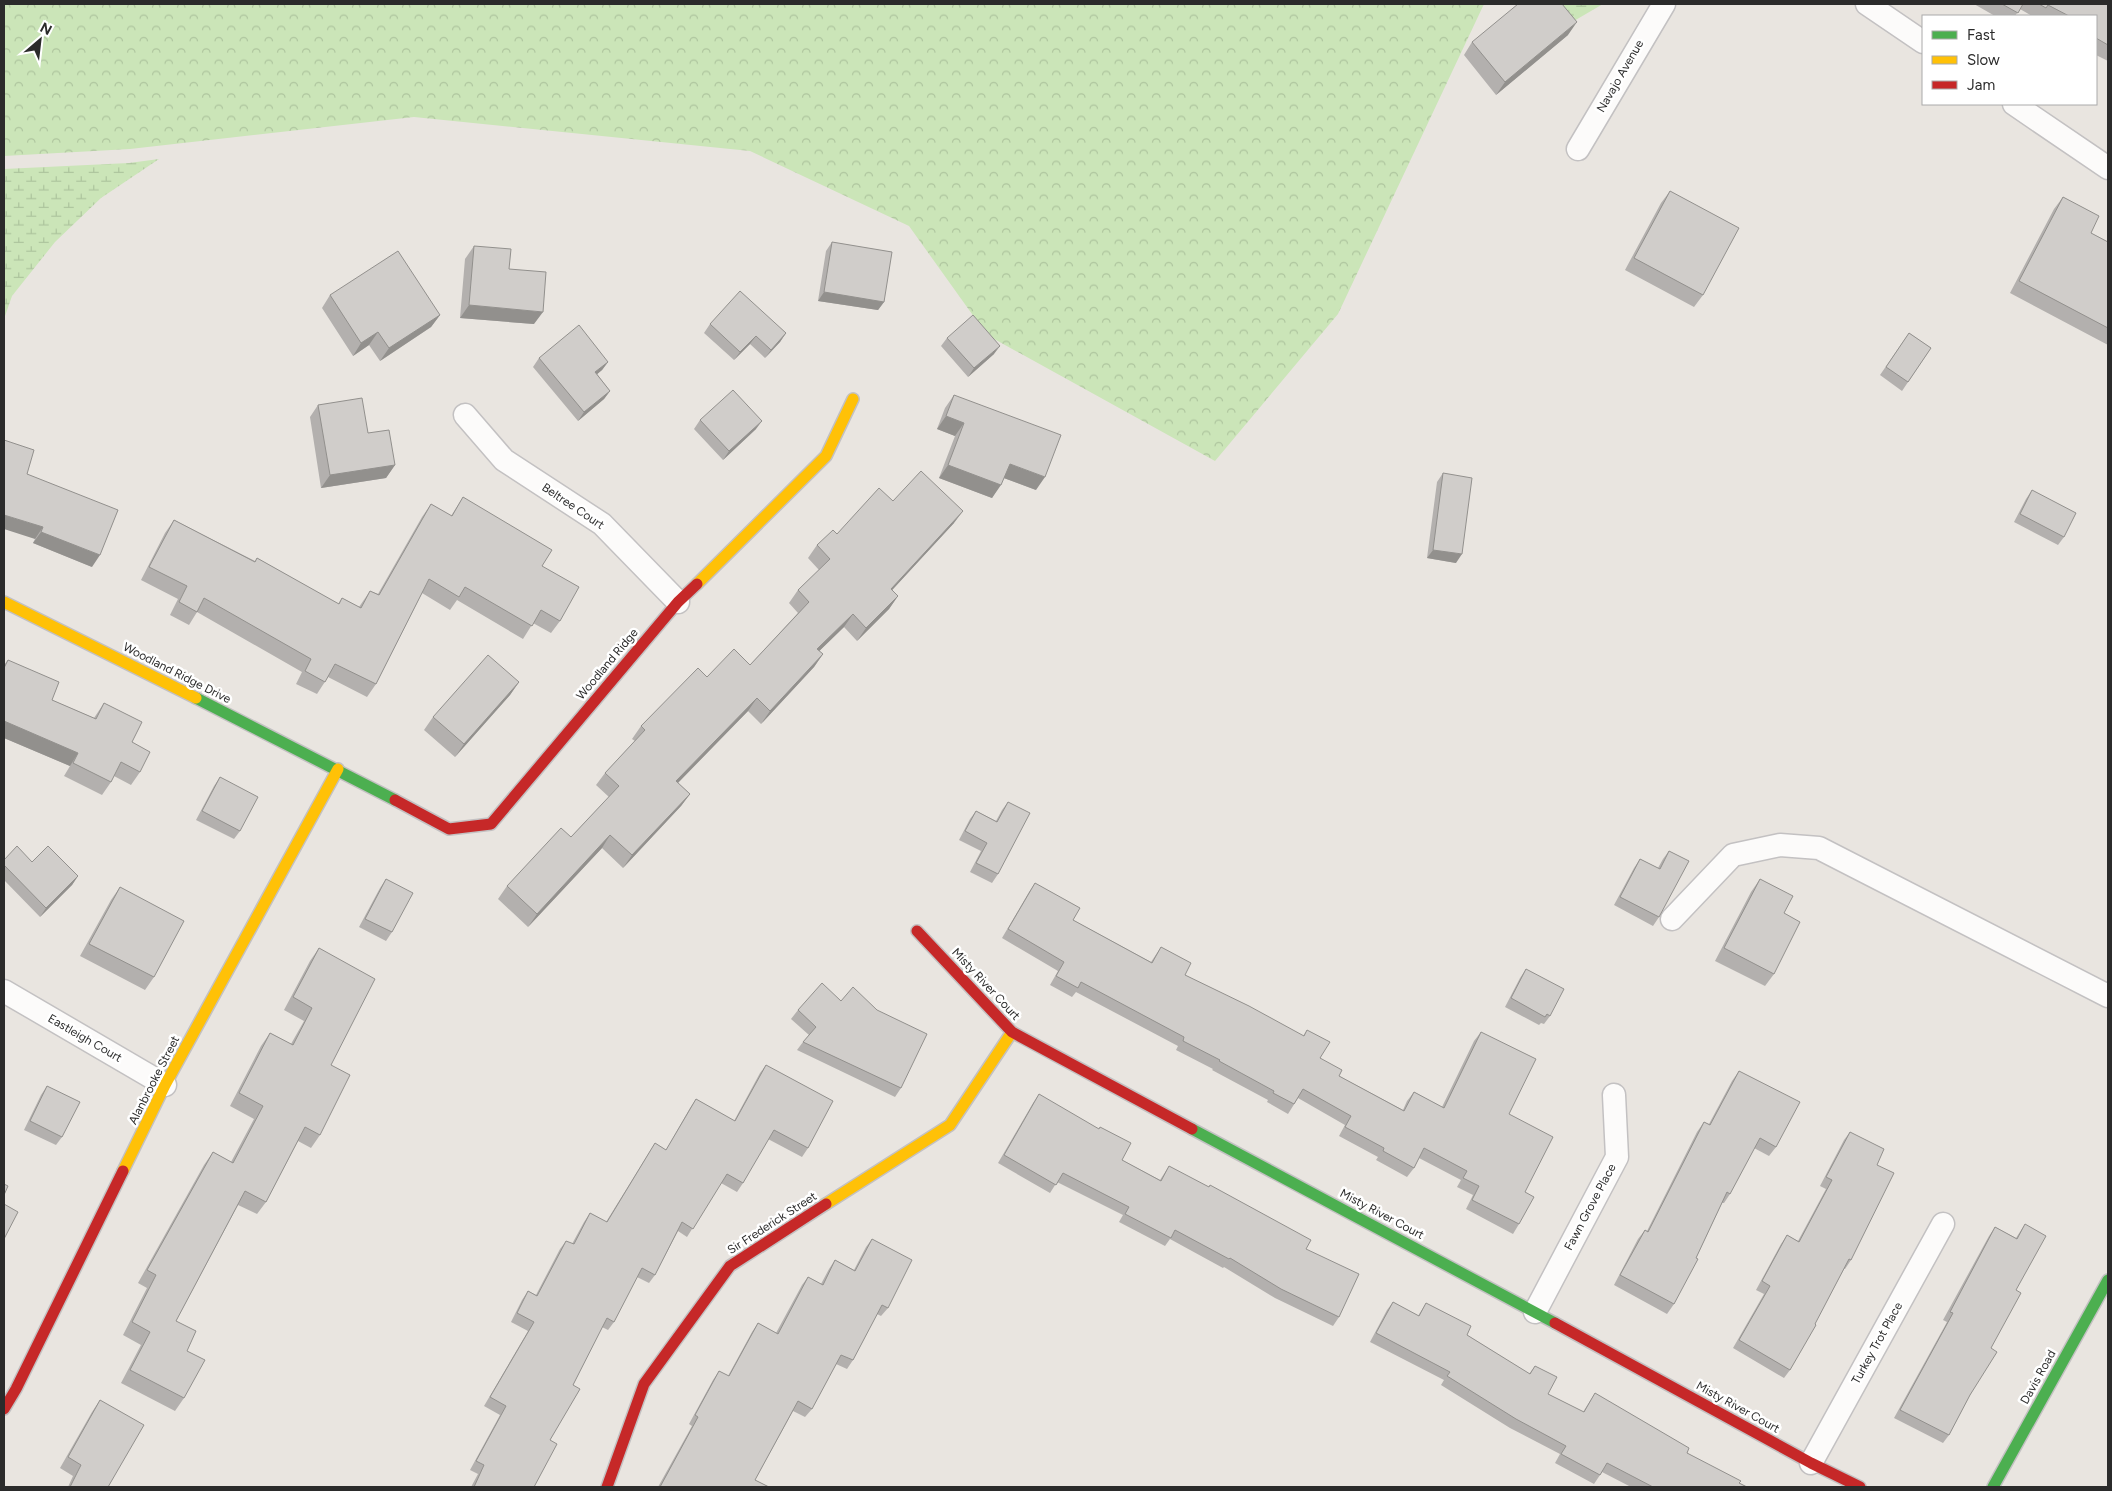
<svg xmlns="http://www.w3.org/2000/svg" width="2112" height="1491" viewBox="0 0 2112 1491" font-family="Figtree,sans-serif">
<defs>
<pattern id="forest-crowns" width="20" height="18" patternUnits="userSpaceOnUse" patternTransform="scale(1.25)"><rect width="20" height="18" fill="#cbe5b8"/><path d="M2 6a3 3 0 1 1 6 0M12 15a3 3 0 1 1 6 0" fill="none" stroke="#aec59e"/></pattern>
<pattern id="wetland-marsh" width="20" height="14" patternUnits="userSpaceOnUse" patternTransform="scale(1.25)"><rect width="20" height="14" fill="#cbe5b8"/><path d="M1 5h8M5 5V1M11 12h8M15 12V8" fill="none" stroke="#aec59e"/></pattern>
</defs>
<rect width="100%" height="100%" fill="#e9e5e0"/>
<path fill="url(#forest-crowns)" d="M 4,4 L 1484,4 L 1338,314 L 1215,461 L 987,335 L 909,226 L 750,151 L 414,117 L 130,149 L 4,156 Z"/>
<path fill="url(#wetland-marsh)" d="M 1547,4 L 1603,4 L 1567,25 Z
M 159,159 L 101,198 L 55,242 L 12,296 L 4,319 L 4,169 L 129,163 Z"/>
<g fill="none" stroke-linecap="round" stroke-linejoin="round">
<g stroke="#c3c1c2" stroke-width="25">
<path id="street" d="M 1867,4 L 1923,42
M 2014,104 L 2108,168
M 1578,149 L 1664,4
M 465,415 L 504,460 L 602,524 L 678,602
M 1672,919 L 1733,855 L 1780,845 L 1819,848 L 2108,996
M 4,991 L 165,1085
M 1535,1312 L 1617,1157 L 1614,1095
M 1811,1463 L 1943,1224"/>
</g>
<g stroke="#c3c1c2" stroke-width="14">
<path id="fast" d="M 196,698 L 395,800
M 1192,1129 L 1555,1323
M 1993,1487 L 2108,1280"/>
</g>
<g stroke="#c3c1c2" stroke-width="14">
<path id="slow" d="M 697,584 L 826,456 L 853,399
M 4,602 L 196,698
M 123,1171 L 165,1085 L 338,769
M 826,1204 L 950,1125 L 1012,1032"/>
</g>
<g stroke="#c3c1c2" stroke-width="14">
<path id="jam" d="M 395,800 L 449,829 L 491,824 L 678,602 L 697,584
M 917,931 L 1012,1032 L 1192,1129
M 1555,1323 L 1811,1463 L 1860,1487
M 4,1409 L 16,1389 L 123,1171
M 607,1487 L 644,1384 L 730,1266 L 826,1204"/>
</g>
<use href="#street" stroke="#fcfbfa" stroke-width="22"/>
<use href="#fast" stroke="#4caf50" stroke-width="11"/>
<use href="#slow" stroke="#ffc107" stroke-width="11"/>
<use href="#jam" stroke="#c62828" stroke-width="11"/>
</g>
<path fill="#b3b0ae" d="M 1974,4 L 2108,4 L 2108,61 L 2096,55 L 2096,16 L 2032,16 L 2020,9 L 2015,16 L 1995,16 Z
M 1568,35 L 1496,95 L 1464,55 L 1472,42 Z
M 1670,191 L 1703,295 L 1694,307 L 1625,270 L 1661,203 Z
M 2063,197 L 2091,233 L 2108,242 L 2108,345 L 2010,293 L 2054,209 Z
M 832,242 L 884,302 L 878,310 L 818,301 L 826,251 Z
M 474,246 L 509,269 L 534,324 L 460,318 L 465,259 Z
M 330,295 L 440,315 L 431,327 L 380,361 L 369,345 L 353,356 L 322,308 Z
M 710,324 L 786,333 L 780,342 L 765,358 L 750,344 L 734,360 L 704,333 Z
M 1909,333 L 1931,348 L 1902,391 L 1880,375 Z
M 947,338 L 994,354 L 968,377 L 941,346 Z
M 539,358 L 608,362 L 602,370 L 597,374 L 610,391 L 604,399 L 578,421 L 533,367 Z
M 954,395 L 1036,490 L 1004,478 L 992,498 L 939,478 L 955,436 L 937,429 L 945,408 Z
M 318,405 L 368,433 L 395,465 L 386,478 L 321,488 L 310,417 Z
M 700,420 L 756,429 L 723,460 L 694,429 Z
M 1443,473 L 1456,563 L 1427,558 L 1437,482 Z
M 27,474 L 92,567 L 33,543 L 35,539 Z
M 2032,490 L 2064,537 L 2058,545 L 2014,522 L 2026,499 Z
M 463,497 L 542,566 L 560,621 L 551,633 L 533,623 L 523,639 L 457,600 L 450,610 L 422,593 L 376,684 L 367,697 L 328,677 L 317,694 L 296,684 L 302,672 L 197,612 L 189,625 L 170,615 L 178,599 L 141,580 L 165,533 L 174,520 L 255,561 L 257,558 L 338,604 L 342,598 L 359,607 L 370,591 L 378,594 L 422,517 L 431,504 L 451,516 Z
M 893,501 L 954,523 L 892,590 L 898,596 L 889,609 L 857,641 L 844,627 L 819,651 L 823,654 L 814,667 L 761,724 L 748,711 L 678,783 L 690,794 L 681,806 L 623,868 L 602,848 L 528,927 L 498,899 L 507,886 L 571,837 L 609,797 L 596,785 L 605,773 L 635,741 L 632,739 L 641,726 L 707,677 L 750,665 L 798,613 L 789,603 L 798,590 L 819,570 L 808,558 L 817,545 Z
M 8,660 L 52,700 L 94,718 L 104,703 L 132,742 L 140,772 L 131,785 L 114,776 L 111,782 L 102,795 L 64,776 L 70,766 L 4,738 L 4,665 Z
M 519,682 L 510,695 L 455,757 L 424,730 L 433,717 Z
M 220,777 L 240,831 L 234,839 L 196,820 L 214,786 Z
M 1008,802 L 998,874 L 992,883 L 970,872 L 981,851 L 959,840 L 970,819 L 976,811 L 996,821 L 1002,810 Z
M 1669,851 L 1659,917 L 1653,926 L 1614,905 L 1634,868 L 1640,859 L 1658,868 L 1663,859 Z
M 4,860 L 32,862 L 78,876 L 72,885 L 40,917 L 4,880 Z
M 386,879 L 392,932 L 386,941 L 359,927 L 380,888 Z
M 1760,879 L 1784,913 L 1774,974 L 1765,986 L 1715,961 L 1751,892 Z
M 1035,883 L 1073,920 L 1151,962 L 1161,947 L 1185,975 L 1303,1036 L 1307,1030 L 1320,1058 L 1339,1076 L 1403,1110 L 1407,1101 L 1414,1092 L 1442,1107 L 1474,1041 L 1481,1032 L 1509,1114 L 1525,1192 L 1519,1224 L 1513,1234 L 1466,1209 L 1473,1195 L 1457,1187 L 1461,1180 L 1419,1158 L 1414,1168 L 1407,1177 L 1376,1160 L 1378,1157 L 1339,1136 L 1345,1125 L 1298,1098 L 1288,1114 L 1267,1102 L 1268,1100 L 1212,1070 L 1213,1069 L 1176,1050 L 1178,1046 L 1076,992 L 1072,997 L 1050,985 L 1058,971 L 1002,938 L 1029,892 Z
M 120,887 L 154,977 L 145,990 L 80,956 L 111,900 Z
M 319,948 L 331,1065 L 320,1135 L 311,1148 L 298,1141 L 266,1202 L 257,1214 L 238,1205 L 176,1321 L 187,1351 L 184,1398 L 175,1411 L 121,1383 L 141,1345 L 123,1335 L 147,1288 L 138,1283 L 204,1165 L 213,1152 L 231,1162 L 254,1119 L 230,1106 L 261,1046 L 270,1033 L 291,1044 L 304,1021 L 284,1010 L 310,961 Z
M 1526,969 L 1550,1016 L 1544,1024 L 1541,1023 L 1539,1025 L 1505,1007 L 1520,978 Z
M 841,1001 L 901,1088 L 895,1097 L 797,1050 L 803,1042 L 809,1035 L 791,1019 L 798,1010 Z
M 766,1065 L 808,1148 L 802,1157 L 768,1139 L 743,1183 L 737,1192 L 721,1183 L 687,1237 L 678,1231 L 655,1275 L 649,1283 L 637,1277 L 614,1322 L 608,1330 L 602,1327 L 573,1385 L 550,1440 L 534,1487 L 471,1487 L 478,1474 L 470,1470 L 500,1415 L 484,1406 L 528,1331 L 511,1322 L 522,1300 L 528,1291 L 536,1295 L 560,1249 L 566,1241 L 572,1244 L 584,1222 L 590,1213 L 606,1222 L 655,1143 L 666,1150 L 690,1108 L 696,1099 L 734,1121 L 760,1073 Z
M 1739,1071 L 1776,1147 L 1769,1156 L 1754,1148 L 1730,1194 L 1724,1203 L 1722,1203 L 1696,1258 L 1674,1304 L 1667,1314 L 1614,1285 L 1638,1239 L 1645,1230 L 1647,1231 L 1697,1132 L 1704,1122 L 1709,1124 L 1732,1081 Z
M 47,1086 L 62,1137 L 56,1145 L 24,1130 L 41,1095 Z
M 1039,1094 L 1122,1160 L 1160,1180 L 1169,1166 L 1306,1249 L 1339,1317 L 1333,1326 L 1275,1298 L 1224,1267 L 1223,1268 L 1170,1239 L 1165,1246 L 1119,1222 L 1123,1215 L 1057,1182 L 1050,1193 L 998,1163 L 1033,1103 Z
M 1850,1132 L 1877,1165 L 1851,1260 L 1845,1269 L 1844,1269 L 1790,1370 L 1784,1378 L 1733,1348 L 1764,1294 L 1756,1290 L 1781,1244 L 1787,1235 L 1798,1241 L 1826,1189 L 1820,1186 L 1844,1140 Z
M 2025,1224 L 2016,1290 L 1970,1395 L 1949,1435 L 1943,1443 L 1894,1418 L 1947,1322 L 1943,1320 L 1989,1236 L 1995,1227 L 2016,1238 Z
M 872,1239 L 888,1308 L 881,1316 L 877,1314 L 853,1360 L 847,1369 L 836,1364 L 812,1409 L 805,1417 L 793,1411 L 755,1480 L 769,1487 L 658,1487 L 692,1426 L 689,1424 L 713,1380 L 719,1371 L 728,1376 L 752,1332 L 758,1323 L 776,1333 L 802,1285 L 808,1277 L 821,1284 L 829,1269 L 835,1260 L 854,1270 L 866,1247 Z
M 1393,1302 L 1418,1316 L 1426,1303 L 1467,1335 L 1529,1374 L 1535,1366 L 1548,1394 L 1583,1412 L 1595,1393 L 1687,1453 L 1747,1487 L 1631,1487 L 1602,1472 L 1594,1484 L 1555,1463 L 1560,1454 L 1510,1428 L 1441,1385 L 1444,1380 L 1370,1342 L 1387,1310 Z
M 100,1400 L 108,1487 L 68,1487 L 73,1476 L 60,1468 L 92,1412 Z"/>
<path fill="#92908d" d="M 1577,22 L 1568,35 L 1496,95 L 1505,82 Z
M 824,292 L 884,302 L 878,310 L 818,301 Z
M 469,305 L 543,312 L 534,324 L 460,318 Z
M 440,315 L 431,327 L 380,361 L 389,348 Z
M 378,332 L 369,345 L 353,356 L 361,343 Z
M 786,333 L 780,342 L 765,358 L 771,350 Z
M 756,336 L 750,344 L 734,360 L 740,352 Z
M 1000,346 L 994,354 L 968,377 L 974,368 Z
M 608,362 L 602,370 L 589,381 L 595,372 Z
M 610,391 L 604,399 L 578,421 L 584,412 Z
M 946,416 L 964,423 L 955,436 L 937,429 Z
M 762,421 L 756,429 L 723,460 L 729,451 Z
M 1010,464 L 1045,477 L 1036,490 L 1001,477 Z
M 395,465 L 386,478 L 321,488 L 330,475 Z
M 948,465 L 1001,485 L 992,498 L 939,478 Z
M 963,511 L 954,523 L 882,601 L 891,589 Z
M 4,515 L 43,527 L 35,539 L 4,529 Z
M 41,532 L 100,555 L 92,567 L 33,543 Z
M 1433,550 L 1462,554 L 1456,563 L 1427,558 Z
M 898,596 L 889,609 L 857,641 L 866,628 Z
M 853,614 L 844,627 L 808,662 L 817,649 Z
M 823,654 L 814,667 L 761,724 L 770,711 Z
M 519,682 L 510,695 L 455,757 L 464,744 Z
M 757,698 L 748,711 L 667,794 L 676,781 Z
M 4,721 L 78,753 L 70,766 L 4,738 Z
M 690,794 L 681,806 L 623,868 L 632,855 Z
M 610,835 L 602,848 L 528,927 L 537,914 Z
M 78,876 L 72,885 L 40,917 L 46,908 Z"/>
<path fill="#d0cdca" stroke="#92908d" d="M 1518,4 L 1562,4 L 1577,22 L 1505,82 L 1472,42 Z
M 2002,4 L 2023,4 L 2018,13 Z
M 2039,4 L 2108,4 L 2108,45 L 2096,38 L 2096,16 L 2069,16 L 2048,5 L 2046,8 Z
M 1670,191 L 1739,228 L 1703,295 L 1634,258 Z
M 2063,197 L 2099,216 L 2091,233 L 2108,242 L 2108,328 L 2019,281 Z
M 832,242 L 892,252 L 884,302 L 824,292 Z
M 474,246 L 511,249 L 509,269 L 546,272 L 543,312 L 469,305 Z
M 398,251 L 440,315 L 389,348 L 378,332 L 361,343 L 330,295 Z
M 740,291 L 786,333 L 771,350 L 756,336 L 740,352 L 710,324 Z
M 973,315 L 1000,346 L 974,368 L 947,338 Z
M 579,325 L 608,362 L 595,372 L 610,391 L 584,412 L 539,358 Z
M 1909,333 L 1931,348 L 1908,382 L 1886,367 Z
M 733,390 L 762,421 L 729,451 L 700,420 Z
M 954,395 L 1061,435 L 1045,477 L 1010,464 L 1001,485 L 948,465 L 964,423 L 946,416 Z
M 362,398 L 368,433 L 389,430 L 395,465 L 330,475 L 318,405 Z
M 4,440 L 34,450 L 27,474 L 118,510 L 100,555 L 41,532 L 43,527 L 4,515 Z
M 921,471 L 963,511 L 891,589 L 898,596 L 866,628 L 853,614 L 817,649 L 823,654 L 770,711 L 757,698 L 676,781 L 690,794 L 632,855 L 610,835 L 537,914 L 507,886 L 561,828 L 571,837 L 619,786 L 605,773 L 645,730 L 641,726 L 698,668 L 707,677 L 734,649 L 750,665 L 809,602 L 798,590 L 830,559 L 817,545 L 833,530 L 837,534 L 879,488 L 893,501 Z
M 1443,473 L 1472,478 L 1462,554 L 1433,550 Z
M 2032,490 L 2076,513 L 2064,537 L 2020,514 Z
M 463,497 L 552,550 L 542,566 L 579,587 L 560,621 L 541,610 L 532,626 L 465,587 L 459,597 L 429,579 L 376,684 L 335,664 L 325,682 L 305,671 L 311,659 L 204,598 L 197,612 L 179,602 L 187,586 L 149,567 L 174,520 L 255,562 L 257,558 L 339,604 L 342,598 L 361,608 L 370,591 L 379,595 L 431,504 L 452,516 Z
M 488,655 L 519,682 L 464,744 L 433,717 Z
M 8,660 L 59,682 L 52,700 L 96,719 L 104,703 L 142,722 L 132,742 L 150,752 L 140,772 L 121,762 L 111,782 L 73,763 L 78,753 L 4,721 L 4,668 Z
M 220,777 L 258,797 L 240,831 L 202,811 Z
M 1008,802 L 1030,813 L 998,874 L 976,863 L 987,843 L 965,831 L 976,811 L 997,822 Z
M 17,846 L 32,862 L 48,846 L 78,876 L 46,908 L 4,865 L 4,860 Z
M 1669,851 L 1689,861 L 1659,917 L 1620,897 L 1640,859 L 1660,869 Z
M 386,879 L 413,893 L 392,932 L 365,919 Z
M 1760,879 L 1793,896 L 1784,913 L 1800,922 L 1774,974 L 1724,948 Z
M 1035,883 L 1080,908 L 1073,920 L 1152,963 L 1161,947 L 1191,963 L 1185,975 L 1249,1006 L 1304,1036 L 1307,1030 L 1330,1042 L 1320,1058 L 1342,1070 L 1339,1076 L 1404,1111 L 1414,1092 L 1444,1108 L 1481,1032 L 1536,1059 L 1509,1114 L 1553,1137 L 1525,1192 L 1534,1197 L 1519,1224 L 1472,1200 L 1479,1186 L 1463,1178 L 1467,1171 L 1424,1148 L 1414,1168 L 1383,1151 L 1384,1148 L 1345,1127 L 1351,1116 L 1303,1089 L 1294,1104 L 1273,1093 L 1274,1091 L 1219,1061 L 1220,1060 L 1183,1041 L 1184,1037 L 1081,982 L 1078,988 L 1056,976 L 1064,962 L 1008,929 Z
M 120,887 L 184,921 L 154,977 L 89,944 Z
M 319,948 L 375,979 L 331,1065 L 350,1075 L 320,1135 L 305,1127 L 266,1202 L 245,1191 L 176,1321 L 196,1331 L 187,1351 L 205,1360 L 184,1398 L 130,1370 L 150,1332 L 132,1322 L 156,1275 L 147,1270 L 213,1152 L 233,1163 L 263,1106 L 239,1093 L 270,1033 L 293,1045 L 312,1008 L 293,997 Z
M 1526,969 L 1564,989 L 1550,1016 L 1547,1014 L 1545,1017 L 1511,998 Z
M 822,983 L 841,1001 L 853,987 L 877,1010 L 927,1034 L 901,1088 L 803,1042 L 816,1027 L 798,1010 Z
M 766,1065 L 833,1101 L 808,1148 L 774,1130 L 743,1183 L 727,1174 L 693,1229 L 682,1222 L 655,1275 L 642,1268 L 614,1322 L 607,1318 L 573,1385 L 580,1389 L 550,1440 L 557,1444 L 534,1487 L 474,1487 L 484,1465 L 476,1461 L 506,1406 L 490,1397 L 534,1322 L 517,1313 L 528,1291 L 537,1296 L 566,1241 L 574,1244 L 590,1213 L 607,1222 L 655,1143 L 666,1150 L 696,1099 L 735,1121 Z
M 1739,1071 L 1800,1102 L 1776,1147 L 1760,1138 L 1730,1194 L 1727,1192 L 1696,1258 L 1698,1259 L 1674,1304 L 1620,1275 L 1645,1230 L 1648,1232 L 1704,1122 L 1710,1125 Z
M 47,1086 L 80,1102 L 62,1137 L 30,1121 Z
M 1039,1094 L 1099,1129 L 1100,1127 L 1131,1143 L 1122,1160 L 1161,1181 L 1169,1166 L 1209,1187 L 1210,1185 L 1311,1240 L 1306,1249 L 1359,1274 L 1339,1317 L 1281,1289 L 1230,1258 L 1229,1259 L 1175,1230 L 1171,1238 L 1125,1214 L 1129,1207 L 1063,1173 L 1056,1185 L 1004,1155 Z
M 1850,1132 L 1884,1149 L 1877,1165 L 1894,1173 L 1851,1260 L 1849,1259 L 1815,1324 L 1816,1325 L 1790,1370 L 1739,1340 L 1770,1286 L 1762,1281 L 1787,1235 L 1799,1242 L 1832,1180 L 1826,1177 Z
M 4,1184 L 8,1186 L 4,1195 Z
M 4,1204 L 18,1212 L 4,1239 Z
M 2025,1224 L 2046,1236 L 2016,1290 L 2021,1293 L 1991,1348 L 1997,1352 L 1970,1395 L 1949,1435 L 1900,1410 L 1953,1313 L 1950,1312 L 1995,1227 L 2017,1239 Z
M 872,1239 L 912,1260 L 888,1308 L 882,1305 L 853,1360 L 841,1355 L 812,1409 L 798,1401 L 755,1480 L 769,1487 L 660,1487 L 698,1417 L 695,1415 L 719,1371 L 729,1376 L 758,1323 L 778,1334 L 808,1277 L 823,1285 L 835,1260 L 855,1271 Z
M 1393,1302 L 1419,1316 L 1426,1303 L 1471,1326 L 1467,1335 L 1530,1374 L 1535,1366 L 1557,1377 L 1548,1394 L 1584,1412 L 1595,1393 L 1689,1448 L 1687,1453 L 1741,1481 L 1739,1483 L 1747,1487 L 1653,1487 L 1607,1463 L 1600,1475 L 1561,1454 L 1566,1446 L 1516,1419 L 1447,1376 L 1450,1372 L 1376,1333 Z
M 100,1400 L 144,1425 L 108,1487 L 70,1487 L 81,1465 L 68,1457 Z"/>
<g text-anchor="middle" stroke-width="5" stroke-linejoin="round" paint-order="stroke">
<g font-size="12" fill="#2b2b2b" stroke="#fff">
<text transform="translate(1620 76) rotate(-60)" y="4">Navajo Avenue</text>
<text transform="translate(573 506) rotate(34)" y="4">Beltree Court</text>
<text transform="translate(607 664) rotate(-50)" y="4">Woodland Ridge</text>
<text transform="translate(177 673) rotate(27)" y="4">Woodland Ridge Drive</text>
<text transform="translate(986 984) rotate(47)" y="4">Misty River Court</text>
<text transform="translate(85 1038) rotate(30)" y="4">Eastleigh Court</text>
<text transform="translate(154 1080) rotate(-63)" y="4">Alanbrooke Street</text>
<text transform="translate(1590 1207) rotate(-62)" y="4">Fawn Grove Place</text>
<text transform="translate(1382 1214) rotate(28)" y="4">Misty River Court</text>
<text transform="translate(772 1223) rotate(-33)" y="4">Sir Frederick Street</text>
<text transform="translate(1877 1343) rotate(-61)" y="4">Turkey Trot Place</text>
<text transform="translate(2038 1377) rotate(-61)" y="4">Davis Road</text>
<text transform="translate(1738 1407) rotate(29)" y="4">Misty River Court</text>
</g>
</g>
<rect width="2112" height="1491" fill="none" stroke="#2b2b2b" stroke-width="10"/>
<rect x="1922" y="15" width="175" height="90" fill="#ffffff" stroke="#aaaaaa"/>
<rect x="1932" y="31" width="25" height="8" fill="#4caf50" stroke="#aaaaaa"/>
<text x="1967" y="40" font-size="15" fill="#2b2b2b">Fast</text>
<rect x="1932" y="56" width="25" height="8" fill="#ffc107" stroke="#aaaaaa"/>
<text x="1967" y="65" font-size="15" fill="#2b2b2b">Slow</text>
<rect x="1932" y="81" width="25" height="8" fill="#c62828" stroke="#aaaaaa"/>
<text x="1967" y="90" font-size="15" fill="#2b2b2b">Jam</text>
<g transform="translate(40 40) rotate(28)" stroke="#ffffff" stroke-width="4" paint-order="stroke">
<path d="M0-4L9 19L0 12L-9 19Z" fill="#2b2b2b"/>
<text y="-8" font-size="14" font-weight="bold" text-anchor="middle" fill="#2b2b2b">N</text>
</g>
</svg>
